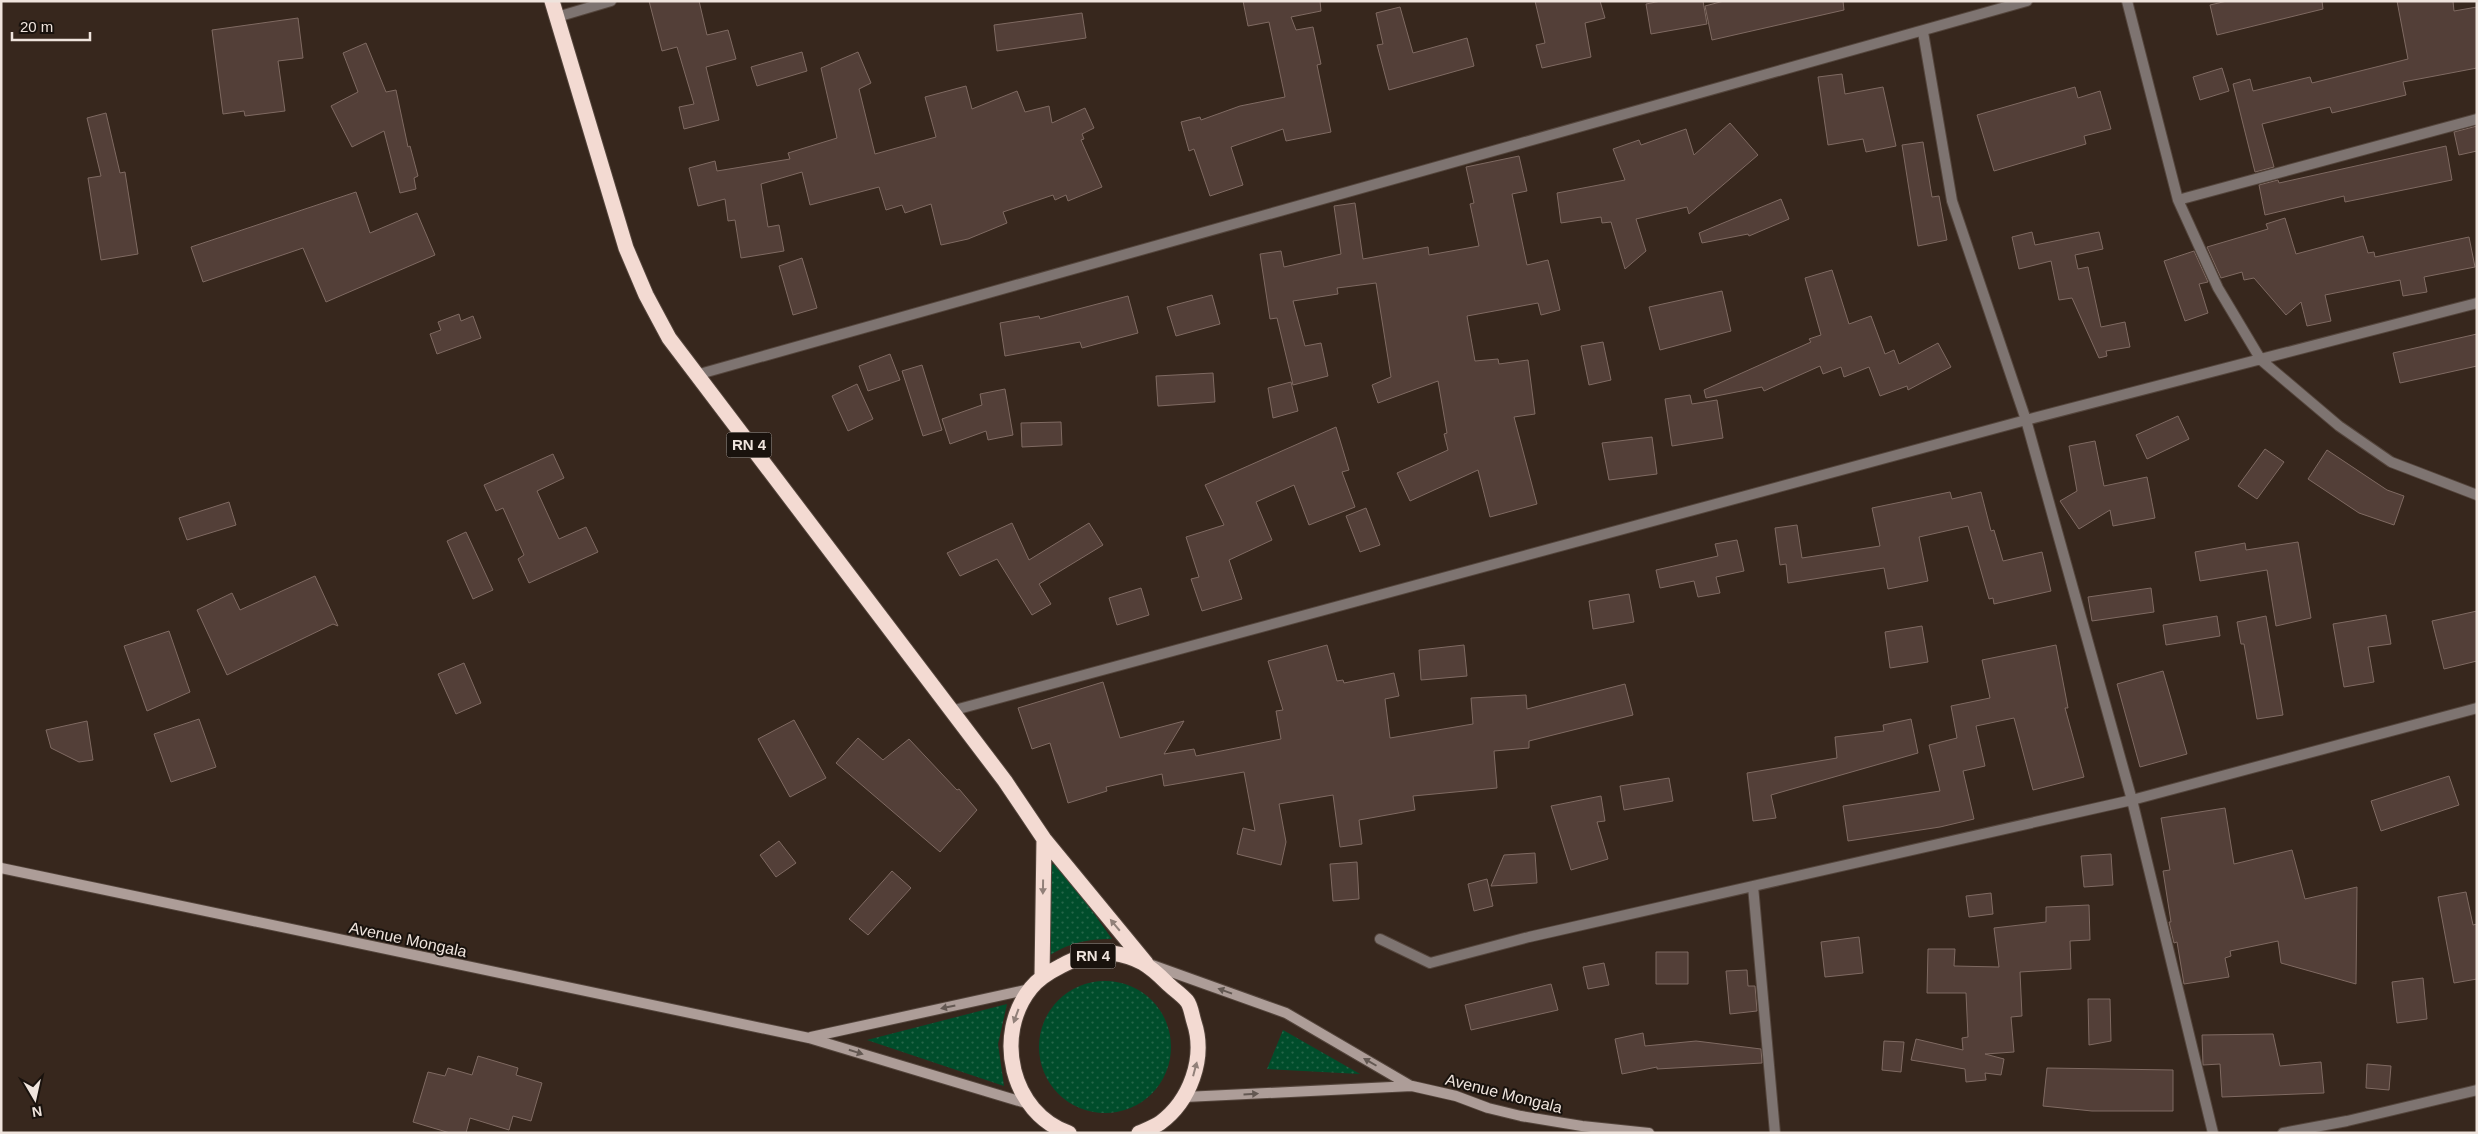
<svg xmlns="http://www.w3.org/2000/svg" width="2478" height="1134" viewBox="0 0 2478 1134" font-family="Helvetica,sans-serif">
<defs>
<pattern id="grass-dots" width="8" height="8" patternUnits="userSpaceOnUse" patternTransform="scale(1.25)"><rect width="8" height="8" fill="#004d2b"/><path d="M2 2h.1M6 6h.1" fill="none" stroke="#266649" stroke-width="1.8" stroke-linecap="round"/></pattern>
</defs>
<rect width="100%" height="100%" fill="#37271d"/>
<path fill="url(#grass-dots)" d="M 1058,863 L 1112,939 C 1087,939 1068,943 1047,957 L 1048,866 Z
M1039 1047a66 66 0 1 1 132 0a66 66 0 1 1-132 0Z
M 1007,1004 L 998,1044 L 1004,1086 L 867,1040 Z
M 1283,1030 L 1360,1074 L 1267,1069 Z"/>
<path fill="#533f38" stroke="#7f6a62" d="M 649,1 L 699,1 L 707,35 L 728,30 L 736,59 L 706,67 L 719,120 L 684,129 L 679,107 L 694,104 L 677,47 L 662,51 Z
M 1243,1 L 1320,1 L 1321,11 L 1291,17 L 1296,30 L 1313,27 L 1321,64 L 1317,65 L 1331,132 L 1286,141 L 1283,129 L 1231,147 L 1243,185 L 1210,196 L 1194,149 L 1189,151 L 1181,122 L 1200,117 L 1201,120 L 1240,106 L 1285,97 L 1269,22 L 1248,26 Z
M 1535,1 L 1600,1 L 1605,18 L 1585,23 L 1591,57 L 1542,68 L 1536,45 L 1545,43 Z
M 1661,1 L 1703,1 L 1707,24 L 1651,34 L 1646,4 Z
M 1724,1 L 1843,1 L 1844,10 L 1712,40 L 1705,6 Z
M 2227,1 L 2322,1 L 2323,9 L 2217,35 L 2210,5 Z
M 2397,1 L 2453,1 L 2454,11 L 2477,7 L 2477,68 L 2403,82 L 2406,95 L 2332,113 L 2330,107 L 2262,124 L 2274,167 L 2255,172 L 2233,84 L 2250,79 L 2253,91 L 2310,77 L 2312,83 L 2408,59 Z
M 1400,7 L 1413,53 L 1467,38 L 1474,66 L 1389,90 L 1377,45 L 1383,44 L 1376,13 Z
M 1082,13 L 1086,38 L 997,51 L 994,25 Z
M 298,18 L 303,58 L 278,61 L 285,111 L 245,116 L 244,111 L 223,114 L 212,30 Z
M 366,43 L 386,92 L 396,90 L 408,147 L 410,146 L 418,176 L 414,178 L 416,189 L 400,193 L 384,131 L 352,147 L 331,106 L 358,92 L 343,53 Z
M 802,52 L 807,71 L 757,86 L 751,67 Z
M 858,52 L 871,83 L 859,89 L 875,154 L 936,137 L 925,97 L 966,86 L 972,109 L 1017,91 L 1025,112 L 1049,106 L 1052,123 L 1085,108 L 1094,128 L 1082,134 L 1084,139 L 1081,140 L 1102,187 L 1068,201 L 1066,195 L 1055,200 L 1053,195 L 1003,212 L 1007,223 L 968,239 L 941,245 L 931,204 L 905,213 L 902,205 L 886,210 L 879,187 L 810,205 L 802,172 L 761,184 L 768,227 L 779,225 L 784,251 L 741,258 L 735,220 L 728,221 L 725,199 L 698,206 L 689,168 L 715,161 L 717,171 L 790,159 L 788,153 L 837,138 L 821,68 Z
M 2222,68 L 2229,91 L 2200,100 L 2193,77 Z
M 1842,74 L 1845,94 L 1883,87 L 1896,146 L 1866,152 L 1863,139 L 1828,145 L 1818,77 Z
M 2075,87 L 2078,98 L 2100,91 L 2111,129 L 2084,136 L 2086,144 L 1994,171 L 1977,115 Z
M 106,113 L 120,173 L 125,172 L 138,254 L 101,260 L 88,178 L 101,176 L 87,118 Z
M 1730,123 L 1758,155 L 1689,214 L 1687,207 L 1636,219 L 1646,251 L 1625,269 L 1611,222 L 1602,223 L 1601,217 L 1561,223 L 1557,193 L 1625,180 L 1613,149 L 1639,140 L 1641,145 L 1686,129 L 1694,155 Z
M 2477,126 L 2477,151 L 2459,155 L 2454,132 Z
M 1923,142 L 1932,197 L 1939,196 L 1947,240 L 1918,246 L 1902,145 Z
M 2446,146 L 2452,180 L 2345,202 L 2344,196 L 2265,215 L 2259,185 L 2278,180 L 2279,183 Z
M 1519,156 L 1527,191 L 1512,194 L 1527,265 L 1548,260 L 1560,310 L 1541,315 L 1538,303 L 1467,316 L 1475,361 L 1498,359 L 1499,364 L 1528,360 L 1535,414 L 1514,417 L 1537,504 L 1490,517 L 1478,470 L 1410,501 L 1397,473 L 1448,450 L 1444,434 L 1447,433 L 1438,381 L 1378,403 L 1372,385 L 1391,377 L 1376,283 L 1337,288 L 1338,294 L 1293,301 L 1305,346 L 1321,343 L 1328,376 L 1293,385 L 1277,318 L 1270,319 L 1260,254 L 1281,251 L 1284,267 L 1341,254 L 1334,206 L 1355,203 L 1363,259 L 1428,247 L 1429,255 L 1479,246 L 1470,204 L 1474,203 L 1466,167 Z
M 356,192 L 370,233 L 417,213 L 435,255 L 326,302 L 303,248 L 203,282 L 191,247 Z
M 1781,199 L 1789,219 L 1749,236 L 1748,234 L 1702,243 L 1699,233 Z
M 2285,218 L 2296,254 L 2363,236 L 2368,253 L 2374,252 L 2375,257 L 2469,237 L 2475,267 L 2424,277 L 2427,292 L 2403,296 L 2400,280 L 2325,295 L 2331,321 L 2307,326 L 2301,302 L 2286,315 L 2254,278 L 2244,280 L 2242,272 L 2221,278 L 2207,247 L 2268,229 L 2266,224 Z
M 2032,232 L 2035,245 L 2099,232 L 2103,249 L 2075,255 L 2078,269 L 2088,267 L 2101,327 L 2125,322 L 2130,347 L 2106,351 L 2107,356 L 2099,358 L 2072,298 L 2059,300 L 2051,261 L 2019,269 L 2012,237 Z
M 2194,251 L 2208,282 L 2199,284 L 2208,313 L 2185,321 L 2164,261 Z
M 802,258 L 817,308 L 793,315 L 779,266 Z
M 1832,270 L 1849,324 L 1871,316 L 1885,354 L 1894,350 L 1899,364 L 1938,343 L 1951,367 L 1908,390 L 1907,386 L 1880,396 L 1869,367 L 1844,377 L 1841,367 L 1823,374 L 1820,366 L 1764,391 L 1762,387 L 1706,398 L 1704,390 L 1811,342 L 1809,339 L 1821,335 L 1805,278 Z
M 1722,291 L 1731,331 L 1660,350 L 1649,307 Z
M 1212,295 L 1220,324 L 1176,336 L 1167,307 Z
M 1128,296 L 1138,333 L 1082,348 L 1080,342 L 1005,356 L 1000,323 L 1039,316 L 1040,319 Z
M 459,314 L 461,321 L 473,316 L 481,338 L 437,354 L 430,334 L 441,330 L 438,322 Z
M 2477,334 L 2477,366 L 2400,383 L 2393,353 Z
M 1603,342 L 1611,380 L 1589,385 L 1581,346 Z
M 890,354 L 900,380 L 868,391 L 859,366 Z
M 922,365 L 942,430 L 923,436 L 902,371 Z
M 1213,373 L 1215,402 L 1158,406 L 1156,376 Z
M 1291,382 L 1298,411 L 1273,418 L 1268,388 Z
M 857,384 L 873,419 L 848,431 L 832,396 Z
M 1005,389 L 1013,435 L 988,440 L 986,431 L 950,444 L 942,419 L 982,405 L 980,394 Z
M 1690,395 L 1692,404 L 1717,400 L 1723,438 L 1672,446 L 1665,399 Z
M 2178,416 L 2189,439 L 2147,459 L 2136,435 Z
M 1061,422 L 1062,445 L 1022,447 L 1021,423 Z
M 1336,427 L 1349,470 L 1342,472 L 1355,507 L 1309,525 L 1294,485 L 1256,502 L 1272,540 L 1229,560 L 1242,599 L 1202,611 L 1191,579 L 1199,577 L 1186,537 L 1224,525 L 1205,485 Z
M 1652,437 L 1657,474 L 1609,480 L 1602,443 Z
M 2095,441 L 2104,486 L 2147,477 L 2155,518 L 2113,526 L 2110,510 L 2079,529 L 2060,501 L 2077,491 L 2069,446 Z
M 2265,449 L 2284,462 L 2257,499 L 2238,486 Z
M 2327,450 L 2387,490 L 2404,496 L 2394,525 L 2359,513 L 2308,479 Z
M 553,454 L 564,478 L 537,491 L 559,539 L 586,527 L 598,552 L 529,583 L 518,559 L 524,555 L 503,508 L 496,511 L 484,485 Z
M 1950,492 L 1952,499 L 1981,492 L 1991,531 L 1994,530 L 2003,561 L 2042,552 L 2051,591 L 1994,604 L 1993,598 L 1989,599 L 1968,526 L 1919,537 L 1928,581 L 1888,589 L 1884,568 L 1788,583 L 1786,564 L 1780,565 L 1775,528 L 1797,525 L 1802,558 L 1880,546 L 1872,508 Z
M 229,502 L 236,525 L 187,540 L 179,518 Z
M 1366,508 L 1380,545 L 1360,552 L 1346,516 Z
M 1012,523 L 1029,560 L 1089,523 L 1103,545 L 1039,584 L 1051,604 L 1032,615 L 997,559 L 960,576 L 947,553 Z
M 466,532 L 493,590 L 473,599 L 447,541 Z
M 1737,540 L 1744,571 L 1716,577 L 1720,593 L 1698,597 L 1694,581 L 1660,588 L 1656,570 L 1718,556 L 1715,544 Z
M 2298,542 L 2311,618 L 2276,626 L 2267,570 L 2200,581 L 2195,552 L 2245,543 L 2246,550 Z
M 315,576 L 338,626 L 333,624 L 227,675 L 197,610 L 232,593 L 240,610 Z
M 1141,588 L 1149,615 L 1117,625 L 1109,598 Z
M 2151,588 L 2154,612 L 2092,621 L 2088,597 Z
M 1629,594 L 1634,622 L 1593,629 L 1589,601 Z
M 2477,611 L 2477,661 L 2444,669 L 2432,621 Z
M 2386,615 L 2391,644 L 2368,647 L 2374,682 L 2344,687 L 2333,624 Z
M 2217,616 L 2220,636 L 2166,645 L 2163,625 Z
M 2266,616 L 2283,715 L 2257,719 L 2244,644 L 2241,644 L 2237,622 Z
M 1922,626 L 1928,662 L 1890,668 L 1885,632 Z
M 169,631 L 190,692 L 147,711 L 124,646 Z
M 1327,645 L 1337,681 L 1343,680 L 1344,683 L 1394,673 L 1399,696 L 1385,699 L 1390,738 L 1473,724 L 1471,698 L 1526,695 L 1527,709 L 1625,684 L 1633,715 L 1529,741 L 1529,748 L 1494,751 L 1497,788 L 1413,796 L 1415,810 L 1359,820 L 1362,844 L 1340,847 L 1333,795 L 1279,804 L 1286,842 L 1281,865 L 1237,854 L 1243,828 L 1255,831 L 1244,772 L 1164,786 L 1162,774 L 1106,787 L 1107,791 L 1068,803 L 1050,743 L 1032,749 L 1018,708 L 1103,682 L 1120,738 L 1184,721 L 1164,754 L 1194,749 L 1196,756 L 1281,739 L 1276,711 L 1283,710 L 1268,661 Z
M 1464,645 L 1467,676 L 1421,680 L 1419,650 Z
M 2056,645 L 2068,708 L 2065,708 L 2084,777 L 2033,790 L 2014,718 L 1976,726 L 1985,766 L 1963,771 L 1974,819 L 1940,827 L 1848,841 L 1843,806 L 1940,791 L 1929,745 L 1957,738 L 1951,706 L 1990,698 L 1982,660 Z
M 464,663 L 481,703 L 456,714 L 438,674 Z
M 2163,671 L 2187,754 L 2140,767 L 2117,684 Z
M 199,719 L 216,767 L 171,782 L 154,734 Z
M 1911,719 L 1918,753 L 1771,795 L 1776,818 L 1753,821 L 1747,773 L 1837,758 L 1835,737 L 1884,731 L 1883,725 Z
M 794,720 L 826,778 L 790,797 L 758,739 Z
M 87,721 L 93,760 L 79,762 L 51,748 L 46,730 Z
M 858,738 L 883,760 L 909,739 L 957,790 L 959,789 L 977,810 L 940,852 L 836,763 Z
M 2449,776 L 2459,805 L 2381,831 L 2371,801 Z
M 1669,778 L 1673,801 L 1624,810 L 1620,786 Z
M 1601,796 L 1605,821 L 1597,822 L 1608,859 L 1571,870 L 1551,806 Z
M 2225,808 L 2234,864 L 2292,850 L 2305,899 L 2357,887 L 2356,984 L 2281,963 L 2278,941 L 2230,951 L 2231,956 L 2225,958 L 2229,977 L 2184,984 L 2177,942 L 2174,943 L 2169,922 L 2171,922 L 2163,871 L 2170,870 L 2161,818 Z
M 779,841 L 796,863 L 776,877 L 760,855 Z
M 1535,853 L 1537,883 L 1491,886 L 1504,855 Z
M 2111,854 L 2113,885 L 2084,887 L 2081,856 Z
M 1357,862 L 1359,899 L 1333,901 L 1330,864 Z
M 892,871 L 911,888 L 868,935 L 849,919 Z
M 1487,879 L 1493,906 L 1474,911 L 1468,884 Z
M 2466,892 L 2473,925 L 2477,924 L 2477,979 L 2454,983 L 2438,897 Z
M 1991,893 L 1993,914 L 1969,917 L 1966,896 Z
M 2089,905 L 2090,940 L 2070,941 L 2071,969 L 2020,972 L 2022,1016 L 2011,1017 L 2014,1052 L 1985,1054 L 2004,1059 L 2001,1075 L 1985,1073 L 1986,1080 L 1966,1082 L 1965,1069 L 1911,1060 L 1916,1039 L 1963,1050 L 1962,1038 L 1968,1037 L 1966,993 L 1927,993 L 1928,949 L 1955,949 L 1954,966 L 1999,967 L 1994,928 L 2046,922 L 2046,907 Z
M 1859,937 L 1863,973 L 1825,977 L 1821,942 Z
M 1656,952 L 1688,952 L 1688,984 L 1656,984 Z
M 1604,963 L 1609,985 L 1588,989 L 1583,967 Z
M 1747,970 L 1748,986 L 1755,986 L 1757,1011 L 1730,1014 L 1726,971 Z
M 2423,978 L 2427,1019 L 2397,1023 L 2392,982 Z
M 1551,984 L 1558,1010 L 1471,1030 L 1465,1005 Z
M 2088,999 L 2110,999 L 2111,1041 L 2089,1045 Z
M 1643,1033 L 1645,1046 L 1696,1041 L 1761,1049 L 1762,1063 L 1657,1069 L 1657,1067 L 1622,1074 L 1615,1039 Z
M 2273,1034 L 2280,1066 L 2321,1062 L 2324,1093 L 2222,1097 L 2220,1064 L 2203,1065 L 2202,1035 Z
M 1884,1041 L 1904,1042 L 1901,1072 L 1882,1070 Z
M 478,1056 L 518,1068 L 516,1075 L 542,1083 L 531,1121 L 513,1116 L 509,1130 L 470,1118 L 466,1133 L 450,1133 L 413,1122 L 428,1072 L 445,1076 L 448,1068 L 472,1075 Z
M 2367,1064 L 2391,1066 L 2389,1090 L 2366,1088 Z
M 2047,1068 L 2173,1070 L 2173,1111 L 2092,1111 L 2043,1106 Z"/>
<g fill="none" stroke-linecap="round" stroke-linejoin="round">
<g stroke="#54453c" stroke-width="12">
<path id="street" d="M 2127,1 L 2178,200 L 2218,288 L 2261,360 L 2339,426 L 2391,462 L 2477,495
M 557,17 L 611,1
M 1923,32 L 1952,201 L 2026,420 L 2132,800 L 2213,1133
M 2178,200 L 2477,119
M 696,375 L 2027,1
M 951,711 L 2026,420 L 2477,303
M 1753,886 L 1775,1133
M 1380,939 L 1430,963 L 1529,937 L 2132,800 L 2477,708
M 2283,1133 L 2347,1121 L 2477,1090"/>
</g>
<g stroke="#54453c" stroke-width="12">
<path id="secondary" d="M 1,868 L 809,1038 L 1029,1104
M 1152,965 L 1286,1013 L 1411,1086
M 811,1037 L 1030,989
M 1185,1097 L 1412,1086 L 1456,1096 L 1488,1108 L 1521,1116 L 1582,1126 L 1649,1133"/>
</g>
<g stroke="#54453c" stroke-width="17">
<path id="highway" d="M 552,1 L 626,248 L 646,295 L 669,338 L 1005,781 L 1044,839 L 1146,963
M 1042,977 L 1044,839
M 1069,1133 C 1011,1113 993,1035 1031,988 C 1039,978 1049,972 1061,966 C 1075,958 1095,951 1112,953 C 1138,957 1149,965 1167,983 C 1173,989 1181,994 1187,1001 C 1191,1006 1192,1016 1194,1022 C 1206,1058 1190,1101 1160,1123 C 1154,1127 1146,1130 1139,1133"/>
</g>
<use href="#street" stroke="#7e7471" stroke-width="10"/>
<use href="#secondary" stroke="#ad9d98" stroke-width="10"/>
<use href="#highway" stroke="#f3dad2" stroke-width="15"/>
</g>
<defs><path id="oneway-solid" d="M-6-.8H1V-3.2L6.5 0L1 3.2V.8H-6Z" transform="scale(1.25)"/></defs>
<g fill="#918079">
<use href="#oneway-solid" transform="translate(1043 887) rotate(91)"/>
<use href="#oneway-solid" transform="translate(1115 925) rotate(-130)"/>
<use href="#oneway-solid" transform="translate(1016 1016) rotate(110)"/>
<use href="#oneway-solid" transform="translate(1195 1069) rotate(-75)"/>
</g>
<g fill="#635852">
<use href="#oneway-solid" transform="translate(1225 991) rotate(-160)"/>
<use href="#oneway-solid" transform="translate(948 1007) rotate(168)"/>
<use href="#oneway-solid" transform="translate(856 1052) rotate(17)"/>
<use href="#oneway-solid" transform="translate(1370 1062) rotate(-150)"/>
<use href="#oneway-solid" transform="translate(1251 1094) rotate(-3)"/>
</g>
<g text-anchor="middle" stroke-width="4" stroke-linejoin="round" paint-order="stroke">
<g fill="#19120d" stroke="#afa59f" stroke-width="1">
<rect x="726.5" y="432.5" width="45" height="25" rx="4"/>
<rect x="1070.5" y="943.5" width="45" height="25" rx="4"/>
</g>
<g font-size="15" font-weight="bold" fill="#efe4dd">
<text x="749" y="450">RN 4</text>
<text x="1093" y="961">RN 4</text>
</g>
<g font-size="16" fill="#efe4dd" stroke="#19120d">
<text transform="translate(408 939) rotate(12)" y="6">Avenue Mongala</text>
<text transform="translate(1504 1093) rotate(14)" y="6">Avenue Mongala</text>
</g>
</g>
<rect width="2478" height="1134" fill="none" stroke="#efe4dd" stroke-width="5"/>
<g transform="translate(35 1099) rotate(171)" stroke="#19120d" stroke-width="4" paint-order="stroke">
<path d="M0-4L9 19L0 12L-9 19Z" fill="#efe4dd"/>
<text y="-8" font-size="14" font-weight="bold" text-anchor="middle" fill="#efe4dd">N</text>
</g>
<path d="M12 32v8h78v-8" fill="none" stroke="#efe4dd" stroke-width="2.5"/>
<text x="20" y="32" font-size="15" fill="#efe4dd" stroke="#19120d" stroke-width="4" paint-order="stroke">20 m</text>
</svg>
